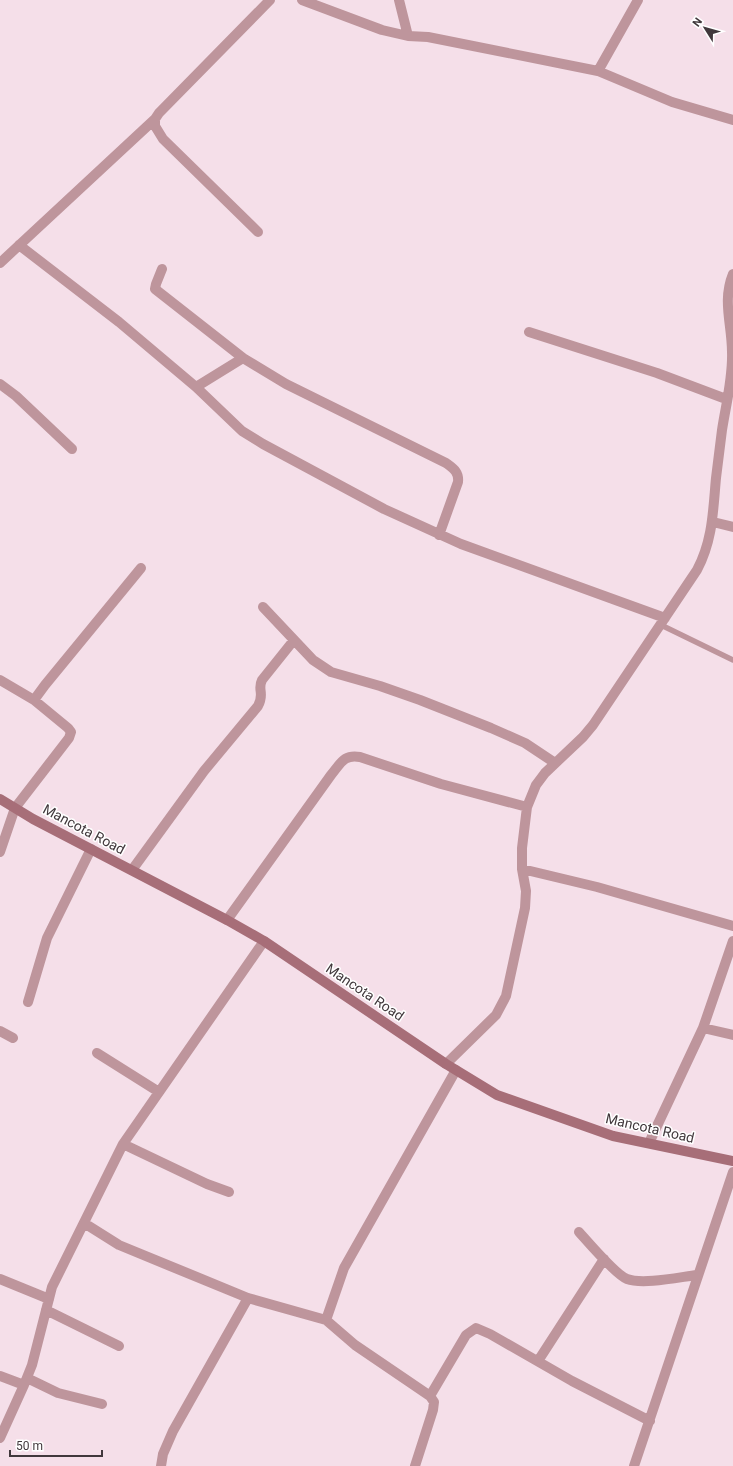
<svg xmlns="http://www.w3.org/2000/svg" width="733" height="1466" viewBox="0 0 733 1466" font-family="Roboto,sans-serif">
<rect width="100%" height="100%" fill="#f5dfe9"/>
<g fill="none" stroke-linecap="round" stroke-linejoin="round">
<path stroke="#be959c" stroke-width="5.5" d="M 661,625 L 733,660"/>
<path stroke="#be959c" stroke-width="10" d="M 302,0 L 382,30 L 408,36 L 428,37 L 598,71 L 672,102 L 733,120
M 399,0 L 408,36
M 598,71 L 638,0
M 258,232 L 163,139 L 155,126 L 155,119 L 159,113 L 270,0
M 19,245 L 119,322 L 196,387 L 243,358 L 286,384 L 446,463 C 454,469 459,472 458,482 L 439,535
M 0,263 L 155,119
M 162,269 L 156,284 L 155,289 L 243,358
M 529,332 L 657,373 L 726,399
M 0,384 L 16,396 L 72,449
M 196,387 L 242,431 L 263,444 L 384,509 L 461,544 L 665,618
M 713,522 L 733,527
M 263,607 L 313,660 L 331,672 L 380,686 L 420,700 L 491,728 L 525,743 L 555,763
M 0,680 L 34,700 L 68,728 L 71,732 L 69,738 L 15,808 L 0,852
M 34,700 L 45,685 L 141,568
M 522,869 L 597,887 L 733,926
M 132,870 L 204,771 L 258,706 C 265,693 257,690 262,680 L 294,640
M 227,920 L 331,775 C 341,763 344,754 360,757 L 441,784 L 527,807
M 28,1002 L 47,938 L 91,849
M 703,1028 L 733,1035
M 0,1031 L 13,1038
M 97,1053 L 159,1092
M 446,1064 L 496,1015 L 506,996 L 525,908 L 526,891 L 522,869 L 522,848 L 527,807 L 536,785 L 545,773 L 583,737 L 593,725 L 697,570 C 713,540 713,510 716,478 C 718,462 720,446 722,430 C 726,404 733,378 732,352 C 732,324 722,301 733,274
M 649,1143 L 703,1028 L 733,941
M 123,1144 L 207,1184 L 229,1192
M 84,1223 L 119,1245 L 248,1298 L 326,1320
M 579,1232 C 588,1242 616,1275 627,1279 C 643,1285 680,1277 697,1275
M 0,1279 L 49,1299
M 46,1310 L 119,1346
M 538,1361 L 604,1259
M 0,1376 L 24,1385
M 27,1378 L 58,1393 L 102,1404
M 430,1396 L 466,1335 L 476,1328 L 490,1334 L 572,1381 L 650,1421
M 0,1438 L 24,1385 L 32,1365 L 52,1287 L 123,1144 L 264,941
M 161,1466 L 163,1454 L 173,1431 L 248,1298
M 415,1466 L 433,1410 L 434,1402 L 430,1396 L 355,1345 L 326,1320 L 344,1268 L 456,1070
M 634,1466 L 733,1172"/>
<path stroke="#a76e78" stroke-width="10" d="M 0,799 L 33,819 L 227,920 L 264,941 L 446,1064 L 497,1095 L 613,1136 L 733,1161"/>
</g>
<g text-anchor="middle" stroke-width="3" stroke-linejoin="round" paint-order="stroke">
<g font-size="14" fill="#41383c" stroke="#fff">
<text transform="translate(84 829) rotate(28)" y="5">Mancota Road</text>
<text transform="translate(365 992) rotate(34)" y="5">Mancota Road</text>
<text transform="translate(650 1128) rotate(13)" y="5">Mancota Road</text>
</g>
</g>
<g transform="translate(705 28) rotate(307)" stroke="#ffffff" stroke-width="3" paint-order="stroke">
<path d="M0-3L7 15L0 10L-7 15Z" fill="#41383c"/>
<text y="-6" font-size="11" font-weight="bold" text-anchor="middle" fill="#41383c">N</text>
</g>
<path d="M10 1450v6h92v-6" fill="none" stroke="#41383c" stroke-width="2"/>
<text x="16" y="1450" font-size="12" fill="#41383c" stroke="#ffffff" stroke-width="3" paint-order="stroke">50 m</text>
</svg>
